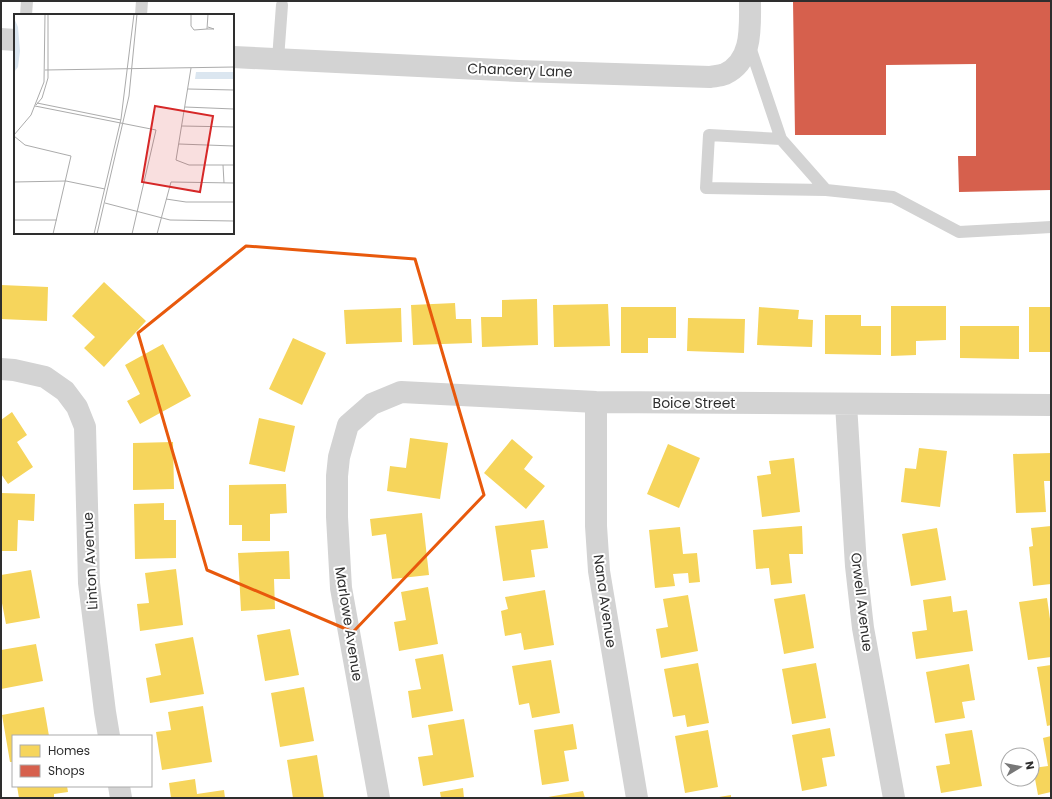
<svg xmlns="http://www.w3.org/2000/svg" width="1052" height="799" viewBox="0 0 1052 799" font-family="Poppins,sans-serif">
<rect width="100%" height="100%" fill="#fff"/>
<path fill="#f6d55c" d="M 104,282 L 146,321 L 104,367 L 84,348 L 95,337 L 72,316 Z
M 1,285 L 48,287 L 47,321 L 1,319 Z
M 537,299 L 538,345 L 482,347 L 481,317 L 502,317 L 502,300 Z
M 455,303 L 456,319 L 471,319 L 472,343 L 413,345 L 411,305 Z
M 608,304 L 610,346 L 554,347 L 553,305 Z
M 891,306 L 946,306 L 946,340 L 916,341 L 916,355 L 891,356 Z
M 621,307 L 676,307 L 676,338 L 648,338 L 648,353 L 621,353 Z
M 759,307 L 799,310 L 798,319 L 813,320 L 812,347 L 757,345 Z
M 1029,307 L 1051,307 L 1051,352 L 1029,352 Z
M 401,308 L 402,342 L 346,344 L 344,310 Z
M 825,315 L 861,315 L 861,326 L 881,326 L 881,355 L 825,354 Z
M 688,318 L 745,319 L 744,353 L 687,351 Z
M 960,326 L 1019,326 L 1019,359 L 960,358 Z
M 293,338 L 326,353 L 302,405 L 269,389 Z
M 163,344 L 191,396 L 140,424 L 127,401 L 140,394 L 125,365 Z
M 12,412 L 27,435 L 17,442 L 33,467 L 8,484 L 1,474 L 1,420 Z
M 259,418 L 295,426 L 285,472 L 249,464 Z
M 410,438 L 448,443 L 440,499 L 387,491 L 390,466 L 406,468 Z
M 512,439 L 533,457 L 524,469 L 545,486 L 526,509 L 484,473 Z
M 173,442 L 174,489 L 133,490 L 133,443 Z
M 668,444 L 700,458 L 679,508 L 647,494 Z
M 919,448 L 947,451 L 940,507 L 901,502 L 905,468 L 916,469 Z
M 1051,453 L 1051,481 L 1044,481 L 1046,512 L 1016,513 L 1013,454 Z
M 794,458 L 800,512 L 762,517 L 757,476 L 771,474 L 769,461 Z
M 286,484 L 287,513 L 270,514 L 270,541 L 242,541 L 242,525 L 229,525 L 229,485 Z
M 1,493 L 35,494 L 34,521 L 18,520 L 17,551 L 1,551 Z
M 164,503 L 164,520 L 176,520 L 176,558 L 135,559 L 134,504 Z
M 422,513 L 429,575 L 392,579 L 386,534 L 372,536 L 370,519 Z
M 544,520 L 548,548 L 531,550 L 535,577 L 503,581 L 495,526 Z
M 802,526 L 803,554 L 789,554 L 792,583 L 771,585 L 769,568 L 756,569 L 753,530 Z
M 1051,526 L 1051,584 L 1033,586 L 1029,547 L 1033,546 L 1031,528 Z
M 680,527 L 683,554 L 697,553 L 700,582 L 689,583 L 688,573 L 673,574 L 675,586 L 655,588 L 649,530 Z
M 937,528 L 946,580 L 911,586 L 902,534 Z
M 289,551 L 290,579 L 274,579 L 275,609 L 241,611 L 238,553 Z
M 176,569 L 183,625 L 140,631 L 137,604 L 149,603 L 145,573 Z
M 31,570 L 40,618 L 6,624 L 1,598 L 1,575 Z
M 428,587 L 438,644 L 399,651 L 394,622 L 406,620 L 401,592 Z
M 545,590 L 554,645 L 524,650 L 521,633 L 505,636 L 501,611 L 508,609 L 505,597 Z
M 805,594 L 814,648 L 784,654 L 774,599 Z
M 688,595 L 698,651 L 661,658 L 656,629 L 668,627 L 663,599 Z
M 951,596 L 953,612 L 967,610 L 973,651 L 916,659 L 912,632 L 927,630 L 923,600 Z
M 1047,598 L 1050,619 L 1051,619 L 1051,657 L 1028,660 L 1019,602 Z
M 290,629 L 299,675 L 265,681 L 257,635 Z
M 193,637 L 204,694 L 150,703 L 146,678 L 161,675 L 155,644 Z
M 36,644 L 43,681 L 1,689 L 1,650 Z
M 443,654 L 453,711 L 412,718 L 408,691 L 421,689 L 415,659 Z
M 551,660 L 560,713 L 532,718 L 529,703 L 519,705 L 512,666 Z
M 698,663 L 709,723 L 687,727 L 685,715 L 673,717 L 664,669 Z
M 816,663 L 826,718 L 792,724 L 782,669 Z
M 969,664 L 975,700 L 962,702 L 965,718 L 935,723 L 926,672 Z
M 1051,665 L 1051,725 L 1047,726 L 1037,667 Z
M 304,687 L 314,741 L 280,747 L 271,693 Z
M 203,706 L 212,762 L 162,770 L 156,732 L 171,730 L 168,712 Z
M 44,707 L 49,736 L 13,736 L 13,762 L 10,762 L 2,715 Z
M 464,719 L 474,777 L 423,786 L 418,757 L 433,755 L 428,725 Z
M 573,724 L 577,749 L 564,751 L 569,781 L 542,785 L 534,730 Z
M 830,728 L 835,756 L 822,758 L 827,786 L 802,791 L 792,735 Z
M 708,730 L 718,787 L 685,793 L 675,736 Z
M 972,730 L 982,786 L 941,793 L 936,766 L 950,764 L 945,734 Z
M 1051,736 L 1051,792 L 1038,795 L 1033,768 L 1048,766 L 1043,738 Z
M 317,755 L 324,798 L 293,798 L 287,760 Z
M 195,779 L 197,794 L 224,790 L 225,798 L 171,798 L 169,783 Z
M 17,786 L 67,786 L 68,792 L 54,794 L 54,798 L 19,798 Z
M 463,788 L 464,798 L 441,798 L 440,792 Z
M 583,791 L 585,798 L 548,798 L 548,797 Z
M 731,795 L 731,798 L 719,798 L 719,797 Z"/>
<path fill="#d6604d" d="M 793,1 L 1051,1 L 1051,190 L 959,192 L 958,156 L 976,156 L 976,64 L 886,65 L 886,135 L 795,135 Z"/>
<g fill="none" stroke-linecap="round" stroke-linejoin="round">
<path stroke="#d3d3d3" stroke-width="12" d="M 26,15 L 27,1
M 141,15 L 142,1
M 749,44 L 781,139 L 826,190
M 278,59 L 282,5
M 781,139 L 709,135 L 706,188 L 826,190 L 893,197 L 959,232 L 1051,227"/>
<path stroke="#d3d3d3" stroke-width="22" d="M 1,369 L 14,370 L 45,377 L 65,391 L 77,407 L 85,427 L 89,583 L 105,712 L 109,736
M 596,402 L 596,526 L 599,571 L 637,798
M 846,404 L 856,566 L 863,628 L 894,798
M 119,786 L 121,798
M 379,798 L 341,588 L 337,517 L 337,476 L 339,457 L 348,425 L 372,404 L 401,392 L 596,402 L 1051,405"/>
<path stroke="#d3d3d3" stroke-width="22" d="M 1,39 L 15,40
M 233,57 L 519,71 L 710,77 C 715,76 720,76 725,74 C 753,61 750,27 750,1"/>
</g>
<path fill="none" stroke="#e8590c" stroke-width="3" stroke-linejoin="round" d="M 246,246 L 415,259 L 484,495 L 353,632 L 207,570 L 138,333 Z"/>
<g text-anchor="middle" stroke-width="4" stroke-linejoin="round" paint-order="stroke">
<g font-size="14" fill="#2e2e2e" stroke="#fff">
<text transform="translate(520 70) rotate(2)" y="5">Chancery Lane</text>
<text x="694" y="408">Boice Street</text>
<text transform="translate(90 561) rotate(-93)" y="5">Linton Avenue</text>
<text transform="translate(605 601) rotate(82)" y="5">Nana Avenue</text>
<text transform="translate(862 602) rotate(83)" y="5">Orwell Avenue</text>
<text transform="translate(349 624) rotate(81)" y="5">Marlowe Avenue</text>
</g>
</g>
<g transform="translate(14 14)">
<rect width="220" height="220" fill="#fff"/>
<path d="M 0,4 L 4,13 L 6,37 L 4,53 L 0,58 ZM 182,58 L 220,58 L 220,65 L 181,65 Z" fill="#dbe6f0"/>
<path fill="none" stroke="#ababab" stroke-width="1" d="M 177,0 L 177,12 L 180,16 L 193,15 L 194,0M 193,15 L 200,15 L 194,13M 177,54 L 162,146 L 175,151 L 220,151M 31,56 L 220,53M 174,75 L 220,76M 23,89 L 107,106M 22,91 L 28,84 L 34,64 L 34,0M 21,92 L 142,116 L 118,220M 171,93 L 220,95M 168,112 L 220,113M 0,121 L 17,101 L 30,68 L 31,0M 0,122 L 11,131 L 57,142 L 39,220M 165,130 L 220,132M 209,151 L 210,169M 0,168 L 52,167 L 91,175M 152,185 L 172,188 L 220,188M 91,189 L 156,206 L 220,207M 0,206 L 43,206M 80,220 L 107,105 L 120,0M 83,220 L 115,82 L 123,0M 143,220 L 157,168 L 220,169"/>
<path fill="#d62828" fill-opacity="0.15" stroke="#d62828" stroke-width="2" d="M 141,92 L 199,102 L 186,178 L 128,168 Z"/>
<rect width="220" height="220" fill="none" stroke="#2e2e2e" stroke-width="2"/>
</g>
<rect width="1052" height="799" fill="none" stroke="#2e2e2e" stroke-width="4"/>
<rect x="12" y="735" width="140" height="52" fill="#ffffff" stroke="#ababab"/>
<rect x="20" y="745" width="20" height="12" fill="#f6d55c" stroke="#ababab"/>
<text x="48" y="755" font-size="12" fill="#2e2e2e">Homes</text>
<rect x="20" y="765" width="20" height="12" fill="#d6604d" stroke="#ababab"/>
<text x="48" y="775" font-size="12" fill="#2e2e2e">Shops</text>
<g transform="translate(1020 767) rotate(80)"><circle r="19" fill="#ffffff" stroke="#ababab"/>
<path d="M0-3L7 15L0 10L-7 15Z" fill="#777777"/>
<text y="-6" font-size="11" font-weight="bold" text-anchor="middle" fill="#2e2e2e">N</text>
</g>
</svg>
